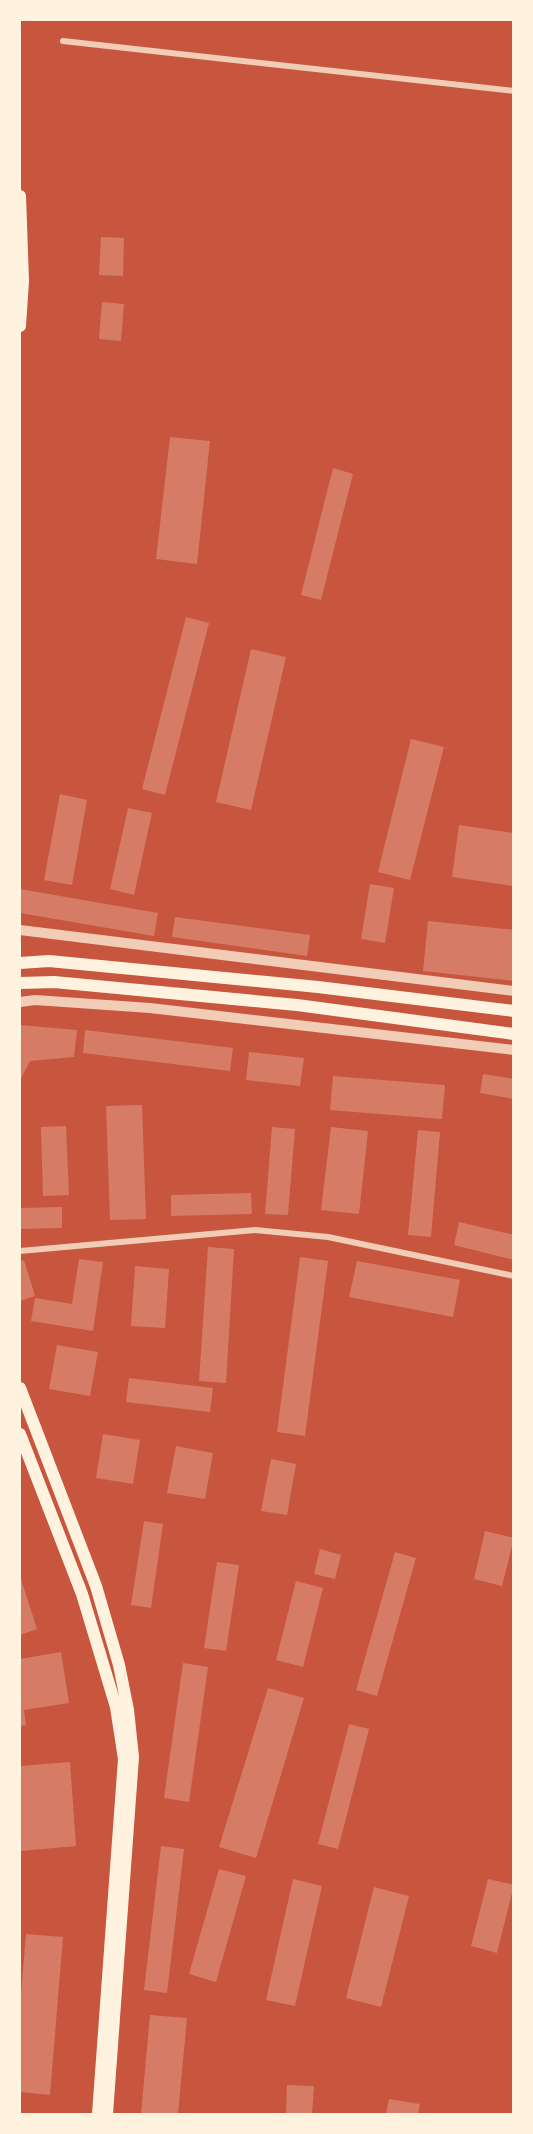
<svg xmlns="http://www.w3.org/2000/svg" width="533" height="2134" viewBox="0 0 533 2134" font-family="Montserrat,sans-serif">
<rect width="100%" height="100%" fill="#c8553d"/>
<path fill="#d67c66" d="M 101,237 L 124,238 L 123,276 L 99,275 Z
M 102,302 L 124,304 L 121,341 L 99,339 Z
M 170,437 L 210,441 L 197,564 L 156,559 Z
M 333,468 L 353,474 L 321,600 L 301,595 Z
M 186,617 L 209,623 L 165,795 L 142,789 Z
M 251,649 L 286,657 L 251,810 L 216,802 Z
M 411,739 L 444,747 L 410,880 L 378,872 Z
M 60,794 L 87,800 L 72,885 L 44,880 Z
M 128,808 L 152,813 L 134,895 L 110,889 Z
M 459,825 L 514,833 L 514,886 L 452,877 Z
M 370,884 L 394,888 L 385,943 L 361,939 Z
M 20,889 L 158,913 L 154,936 L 20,913 Z
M 175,917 L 310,935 L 307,956 L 172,937 Z
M 428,921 L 514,930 L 514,981 L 423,971 Z
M 20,1025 L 77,1030 L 74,1057 L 30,1061 L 20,1080 Z
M 85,1030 L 233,1048 L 230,1071 L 83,1053 Z
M 249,1052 L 304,1058 L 300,1086 L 246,1080 Z
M 483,1074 L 514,1079 L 514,1099 L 480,1093 Z
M 333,1076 L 445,1085 L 442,1119 L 330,1110 Z
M 142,1105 L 146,1219 L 110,1220 L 106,1106 Z
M 66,1126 L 69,1195 L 43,1196 L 41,1127 Z
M 272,1127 L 295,1129 L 288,1215 L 265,1214 Z
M 331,1127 L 368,1131 L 359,1214 L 321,1210 Z
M 418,1130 L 440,1132 L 431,1237 L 408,1235 Z
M 251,1193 L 252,1214 L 171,1216 L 171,1195 Z
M 62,1207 L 62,1228 L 20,1229 L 20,1208 Z
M 459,1222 L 514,1235 L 514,1260 L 454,1245 Z
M 208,1247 L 234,1249 L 226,1383 L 199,1381 Z
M 300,1257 L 328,1261 L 305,1436 L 277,1432 Z
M 79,1259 L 103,1262 L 93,1331 L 31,1321 L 35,1298 L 72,1304 Z
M 24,1260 L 35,1296 L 20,1301 L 20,1261 Z
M 357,1261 L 460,1280 L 453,1317 L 349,1297 Z
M 135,1266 L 169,1269 L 165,1328 L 131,1326 Z
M 57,1345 L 98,1352 L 90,1396 L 49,1389 Z
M 129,1378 L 213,1388 L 210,1412 L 126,1402 Z
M 103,1434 L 140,1440 L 133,1484 L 96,1478 Z
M 176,1446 L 213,1453 L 205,1499 L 167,1493 Z
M 271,1459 L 296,1464 L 287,1515 L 261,1511 Z
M 144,1521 L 163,1524 L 151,1608 L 131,1605 Z
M 485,1531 L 514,1538 L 502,1586 L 474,1579 Z
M 320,1549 L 341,1555 L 335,1579 L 314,1574 Z
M 395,1552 L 416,1558 L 377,1696 L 356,1690 Z
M 217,1562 L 239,1565 L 226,1651 L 204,1648 Z
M 20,1576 L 37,1629 L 20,1635 Z
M 296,1581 L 323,1588 L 303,1667 L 276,1660 Z
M 61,1652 L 69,1703 L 24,1710 L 26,1725 L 20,1726 L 20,1659 Z
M 183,1663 L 208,1667 L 189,1802 L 164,1798 Z
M 268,1688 L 304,1698 L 256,1858 L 219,1847 Z
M 349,1724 L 369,1729 L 338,1849 L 318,1844 Z
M 70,1762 L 76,1846 L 20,1851 L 20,1766 Z
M 161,1846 L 184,1849 L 167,1993 L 144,1990 Z
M 219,1869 L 246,1876 L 216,1982 L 189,1974 Z
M 293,1879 L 322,1886 L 295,2006 L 266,2000 Z
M 488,1879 L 514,1885 L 497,1953 L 471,1946 Z
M 374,1887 L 409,1896 L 381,2007 L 346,1998 Z
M 26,1934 L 63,1937 L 50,2095 L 20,2092 L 20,2006 Z
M 150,2015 L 187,2018 L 178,2114 L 141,2114 Z
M 287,2085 L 314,2086 L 312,2114 L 286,2114 Z
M 389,2099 L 420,2104 L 418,2114 L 386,2114 Z"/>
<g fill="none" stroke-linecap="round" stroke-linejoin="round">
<path stroke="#f1ccb7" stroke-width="6" d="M 63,41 L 514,91
M 20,1251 L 255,1230 L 328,1237 L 514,1276"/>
<path stroke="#f1ccb7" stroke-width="10" d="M 20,930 L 514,991
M 20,1002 L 35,1000 L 150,1008 L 514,1050"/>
<path stroke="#fff3e0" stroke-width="12" d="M 20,196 L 23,281 L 20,326
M 20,963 L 49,961 L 318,987 L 514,1011
M 20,983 L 54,982 L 297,1005 L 514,1034
M 20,1388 L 96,1586 L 119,1665 L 128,1710 L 133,1757 L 107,2114
M 20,1434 L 82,1594 L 116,1707 L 124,1759 L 98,2114"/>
</g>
<rect width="533" height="2134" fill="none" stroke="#fff3e0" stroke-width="42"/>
</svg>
